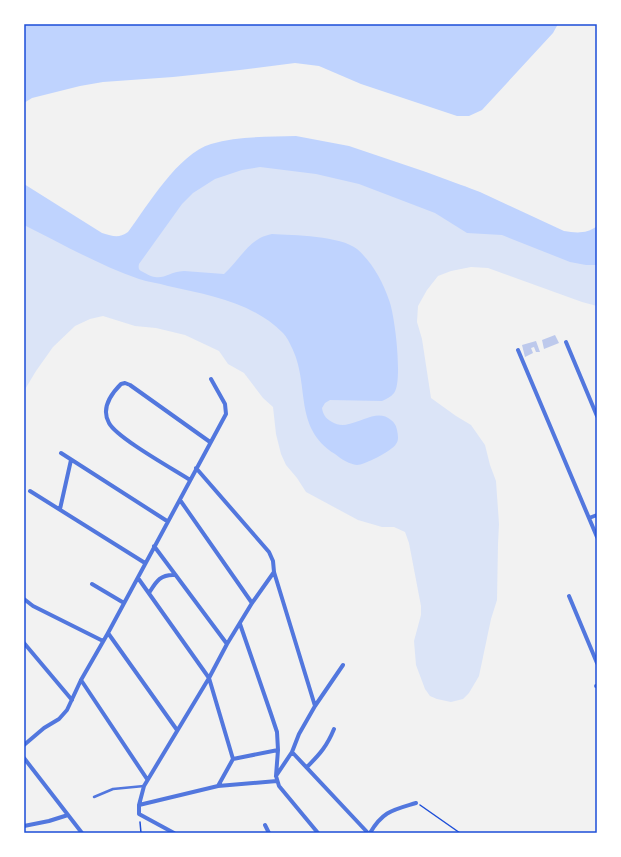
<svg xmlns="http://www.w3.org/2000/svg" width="621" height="857" viewBox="0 0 621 857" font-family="'Fira Sans',sans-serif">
<rect width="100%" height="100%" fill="#f2f2f2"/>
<path fill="#dbe4f7" d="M 215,148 L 362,165 L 465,186 L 577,244 L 597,235 L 597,306 L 582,302 L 488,268 L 471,267 L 451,271 L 438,276 L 427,290 L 418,306 L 417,322 L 422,339 L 431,398 L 456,416 L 471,425 L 485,445 L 490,465 L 496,481 L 499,524 L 498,544 L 497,600 L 491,619 L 479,676 L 469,693 L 463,699 L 451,702 L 437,699 L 430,696 L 425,689 L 416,665 L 414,641 L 421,615 L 421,606 L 409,543 L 405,532 L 394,527 L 382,527 L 358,520 L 306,492 L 297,478 L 286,465 L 281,454 L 276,434 L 273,407 L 263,398 L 244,373 L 228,364 L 219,351 L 185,335 L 156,328 L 135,326 L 103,316 L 90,319 L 75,326 L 53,347 L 36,371 L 24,391 L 24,200 L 127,245 Z"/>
<path fill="#bfd3fe" d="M 24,24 L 558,24 L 553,33 L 482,110 L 469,116 L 457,116 L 361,84 L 319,66 L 295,63 L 240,70 L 173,77 L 103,82 L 80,86 L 32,98 L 24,103 Z
M 296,136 L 349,146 L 426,172 L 480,192 L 564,231 C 576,233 587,234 597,226 L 597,265 L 586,265 L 570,262 L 502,235 L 467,233 L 435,213 L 359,184 L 316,174 L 260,167 L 242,170 L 215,179 L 193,193 L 182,204 L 139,264 C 138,269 139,270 143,272 C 163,284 165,272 184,271 L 224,274 C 236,263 246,246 260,238 C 263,236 268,235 272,234 C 293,235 341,236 357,249 C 372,262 383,282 389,300 C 395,315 403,382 394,393 C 391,397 386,399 382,401 L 330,400 L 325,403 L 322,408 C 323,414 325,418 332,422 C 337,425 343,426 349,424 C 363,421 379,409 391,420 C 394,422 396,425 397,430 C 398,435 399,440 396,444 C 392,451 364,465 357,465 C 349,464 341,459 335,454 C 292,427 311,384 291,346 C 289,342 287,337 283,333 C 252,302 209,295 168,286 C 158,283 148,282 139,279 C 99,265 62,244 24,225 L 24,184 L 102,233 C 113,236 118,239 128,232 C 148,205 178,154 211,144 C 238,136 268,137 296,136 Z"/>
<path fill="#bdc9ec" d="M 555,335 L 559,343 L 544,349 L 542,340 Z
M 536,341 L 540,352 L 536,352 L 534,347 L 531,348 L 533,353 L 525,357 L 522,345 Z"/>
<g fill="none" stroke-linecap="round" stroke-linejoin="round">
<path stroke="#1d4ed8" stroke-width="1.5" d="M 420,805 L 460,833
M 140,822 L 141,833"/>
<path stroke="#5277de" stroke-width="2.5" d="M 94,797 L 113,789 L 144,786"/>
<path stroke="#5277de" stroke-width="4" d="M 566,342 L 597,416
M 518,350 L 597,537
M 61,453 L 167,521
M 196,468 L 269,552 L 273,561 L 274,572 L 315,706
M 190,480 C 173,469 117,438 109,423 C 101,409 111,394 121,384 L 125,383 L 130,385 L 210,442
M 30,491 L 145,563
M 180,500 L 252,603
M 60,509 L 71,460
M 589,518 L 597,515
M 154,546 L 227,644
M 138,578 L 209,678 L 233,759
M 92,584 L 124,603
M 149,593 C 156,582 160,574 175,575
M 569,596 L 597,663
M 24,599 L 33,606 L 103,641
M 108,633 L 177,730
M 24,643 L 72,700
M 81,680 L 147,779
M 596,686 L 597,686
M 24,745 L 44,728 L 59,719 L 67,710 L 81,680 L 108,633 L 226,414 L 225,404 L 211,379
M 278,750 L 276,776 L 279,786 L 318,833
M 292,752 L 368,833
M 24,758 L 82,833
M 233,759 L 278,750 L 277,732 L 271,714 L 240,624
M 307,767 C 320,754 327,746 334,729
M 276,776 L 292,752 L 299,734 L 315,706 L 343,665
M 218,786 L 233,759
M 139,805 L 218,786 L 277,781
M 265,825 L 269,833
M 24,826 L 49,821 L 68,815
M 174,833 L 139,814 L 139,805 L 144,786 L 209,678 L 227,644 L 252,603 L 274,572
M 370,833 C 383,811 393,810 416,803"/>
</g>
<rect width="621" height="857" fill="none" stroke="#ffffff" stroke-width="50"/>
<rect x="25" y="25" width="571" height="807" fill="none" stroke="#1d4ed8" stroke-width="1.5"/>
</svg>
